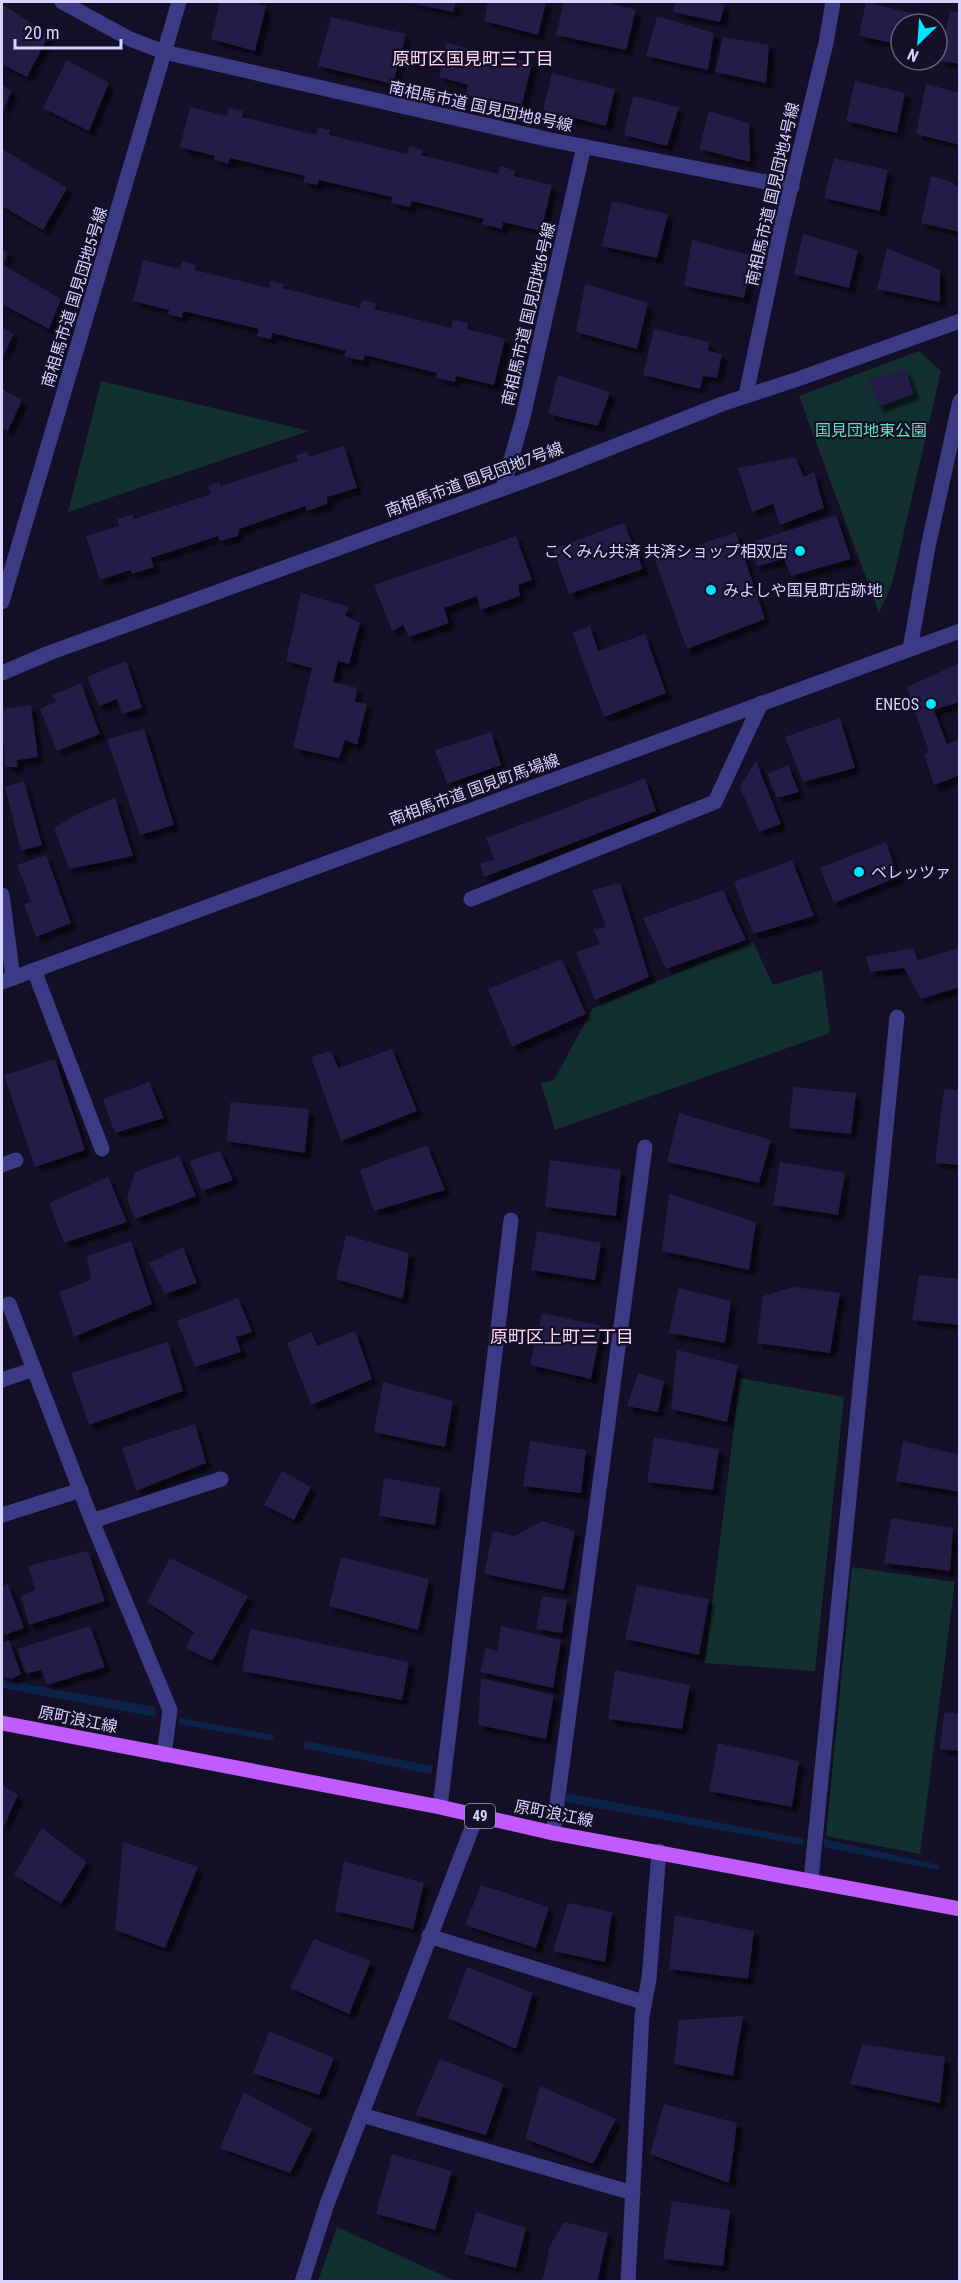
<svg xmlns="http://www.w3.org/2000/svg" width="961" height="2283" viewBox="0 0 961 2283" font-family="'Roboto Condensed','Noto Sans JP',sans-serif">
<defs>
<filter id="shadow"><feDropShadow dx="5.5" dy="5.5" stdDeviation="1.5" flood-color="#0009"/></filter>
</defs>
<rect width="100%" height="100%" fill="#130f26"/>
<path fill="#12302f" d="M 919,351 L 941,371 L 892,584 L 879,613 L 799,396 Z
M 101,381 L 309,431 L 68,512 Z
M 753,942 L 773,985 L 822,970 L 830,1033 L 555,1130 L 541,1083 L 554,1080 L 593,1008 Z
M 740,1378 L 844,1397 L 815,1671 L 705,1663 Z
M 852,1567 L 955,1582 L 920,1854 L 826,1836 Z
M 337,2227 L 455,2281 L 318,2281 Z"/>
<path fill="#0c2248" d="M 2,1680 L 155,1707 L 156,1717 L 2,1688 Z
M 180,1718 L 274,1735 L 272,1741 L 178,1724 Z
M 305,1741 L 433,1766 L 431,1774 L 303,1748 Z
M 567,1793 L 804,1839 L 803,1845 L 565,1802 Z
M 824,1839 L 939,1865 L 938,1870 L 823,1847 Z"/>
<path fill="#241b47" filter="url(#shadow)" d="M 220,2 L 248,2 L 266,6 L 255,51 L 211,39 Z
M 407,2 L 456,2 L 453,12 Z
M 488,2 L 546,2 L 538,35 L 484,21 Z
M 564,2 L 606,2 L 636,10 L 626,50 L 556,35 Z
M 675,2 L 715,2 L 725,4 L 720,22 L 673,12 Z
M 866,2 L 923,16 L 921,24 L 901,24 L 901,45 L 859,36 Z
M 2,4 L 49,35 L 27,77 L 2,64 Z
M 950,11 L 960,13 L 960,64 L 939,61 Z
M 657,16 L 714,33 L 708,70 L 646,56 Z
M 331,17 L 406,34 L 393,84 L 318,66 Z
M 723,37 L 769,45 L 766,83 L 715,72 Z
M 446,43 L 532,63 L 522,104 L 466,95 L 468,85 L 439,77 Z
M 67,60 L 109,83 L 89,131 L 43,108 Z
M 552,73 L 615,89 L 606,126 L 543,110 Z
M 855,81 L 905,93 L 897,133 L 846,121 Z
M 926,84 L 960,93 L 960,145 L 916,134 Z
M 2,85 L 12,91 L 2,112 Z
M 633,96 L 679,107 L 667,146 L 624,135 Z
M 190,107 L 227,116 L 228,108 L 243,111 L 242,117 L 316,135 L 318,127 L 330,130 L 329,135 L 407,154 L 409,146 L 423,150 L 421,155 L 498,174 L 500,166 L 515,170 L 514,176 L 552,185 L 541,231 L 503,222 L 502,229 L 482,224 L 484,219 L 412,201 L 410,207 L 391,203 L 392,197 L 319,180 L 317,185 L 303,182 L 305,176 L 230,158 L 228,164 L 214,160 L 215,156 L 180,147 Z
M 709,111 L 749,123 L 750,162 L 699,149 Z
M 2,149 L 67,188 L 43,230 L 2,206 Z
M 834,158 L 888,170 L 880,211 L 824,198 Z
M 931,176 L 952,182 L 960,189 L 960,232 L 921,223 Z
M 612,201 L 668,214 L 657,258 L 602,246 Z
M 803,234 L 858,250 L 849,288 L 794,274 Z
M 692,240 L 753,256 L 744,298 L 684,286 Z
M 887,248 L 940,270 L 940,302 L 877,289 Z
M 2,249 L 8,253 L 3,265 L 61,299 L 49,329 L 2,304 Z
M 143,260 L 180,269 L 182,261 L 196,265 L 195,270 L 269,288 L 271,281 L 284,284 L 283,288 L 360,308 L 362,300 L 376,303 L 375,309 L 451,328 L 453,320 L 468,323 L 467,329 L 505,339 L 494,385 L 456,376 L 455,382 L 436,378 L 437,373 L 365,355 L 363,361 L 344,356 L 346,351 L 272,333 L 271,339 L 257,336 L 259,329 L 183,311 L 182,318 L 168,314 L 169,310 L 133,301 Z
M 585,284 L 648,303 L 637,349 L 576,332 Z
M 2,328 L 14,334 L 2,358 Z
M 654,329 L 709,342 L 708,351 L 722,354 L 717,378 L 703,376 L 700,389 L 643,375 Z
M 905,369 L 914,394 L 878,407 L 868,380 Z
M 558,375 L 610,392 L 598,426 L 548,414 Z
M 2,389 L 22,400 L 8,431 L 2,428 Z
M 344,446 L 357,488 L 327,497 L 327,504 L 307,511 L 305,506 L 239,529 L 238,536 L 220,541 L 218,536 L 151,558 L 154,567 L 132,574 L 131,570 L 100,580 L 86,536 L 119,526 L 117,519 L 133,514 L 134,519 L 211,494 L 208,486 L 219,482 L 221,486 L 298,461 L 296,455 L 308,452 L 309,457 Z
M 795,457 L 804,477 L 814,472 L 824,508 L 780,525 L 773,504 L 752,512 L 738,468 Z
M 836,515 L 851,559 L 791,576 L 784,559 L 757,566 L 750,543 Z
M 624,523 L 643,569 L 569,594 L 553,549 Z
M 736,532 L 765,619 L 687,649 L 655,560 Z
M 516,536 L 532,580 L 518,585 L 520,596 L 480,610 L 477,596 L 444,608 L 449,623 L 409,637 L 403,625 L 392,631 L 374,585 Z
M 301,593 L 349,607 L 345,615 L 360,623 L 349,664 L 338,661 L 333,682 L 357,688 L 355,702 L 367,704 L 357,745 L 345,740 L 339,758 L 293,748 L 312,668 L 286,661 Z
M 590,626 L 598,651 L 645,634 L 666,693 L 604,717 L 572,633 Z
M 126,661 L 142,708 L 122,714 L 117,699 L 99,706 L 87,677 Z
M 960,663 L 960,702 L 934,710 L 947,744 L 960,739 L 960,775 L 934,785 L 924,754 L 929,752 L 907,687 Z
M 81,683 L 100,734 L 57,751 L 40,709 L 56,702 L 52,695 Z
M 31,705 L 38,757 L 17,760 L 18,767 L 5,767 L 2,709 Z
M 840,718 L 855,768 L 803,782 L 785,737 Z
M 144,729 L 174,825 L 140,835 L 107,739 Z
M 491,732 L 501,765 L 447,784 L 435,750 Z
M 756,761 L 781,824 L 759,832 L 740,787 Z
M 788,765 L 799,792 L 777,798 L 767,774 Z
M 645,778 L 656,811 L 484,877 L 480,863 L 494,860 L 486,838 Z
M 24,781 L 42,845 L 21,851 L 5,787 Z
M 115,798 L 133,856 L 69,869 L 54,828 L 77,814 Z
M 886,842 L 898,877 L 834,903 L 820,868 Z
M 46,855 L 71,923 L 36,937 L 24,904 L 31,902 L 17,865 Z
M 792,860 L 814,916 L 753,934 L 734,882 Z
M 620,883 L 649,977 L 595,1000 L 576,952 L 600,944 L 593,929 L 606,927 L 592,890 Z
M 723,890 L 746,940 L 666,969 L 643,918 Z
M 913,948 L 918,960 L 960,948 L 960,987 L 921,999 L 904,968 L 870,972 L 866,957 Z
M 562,959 L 586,1014 L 512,1047 L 488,989 Z
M 392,1049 L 417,1111 L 341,1141 L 311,1057 L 331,1051 L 338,1068 Z
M 55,1059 L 85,1150 L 35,1167 L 4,1075 Z
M 149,1082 L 164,1118 L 115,1133 L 103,1099 Z
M 793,1087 L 856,1093 L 851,1134 L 789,1128 Z
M 944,1089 L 960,1090 L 960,1165 L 935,1163 Z
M 231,1102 L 309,1109 L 305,1153 L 226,1141 Z
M 679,1113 L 771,1140 L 759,1183 L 667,1162 Z
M 427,1145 L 445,1190 L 374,1211 L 360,1170 Z
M 220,1151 L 233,1180 L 202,1191 L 189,1161 Z
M 179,1156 L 196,1196 L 135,1219 L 127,1199 L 135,1172 Z
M 550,1160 L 621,1170 L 616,1216 L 545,1207 Z
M 780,1162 L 845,1173 L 838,1215 L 773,1205 Z
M 108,1177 L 127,1222 L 64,1243 L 49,1203 Z
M 669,1194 L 756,1222 L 749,1270 L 662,1251 Z
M 537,1231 L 601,1243 L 595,1280 L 531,1270 Z
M 346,1235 L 409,1253 L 403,1299 L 336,1279 Z
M 131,1241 L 152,1304 L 74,1337 L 59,1292 L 91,1280 L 87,1256 Z
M 183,1247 L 197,1283 L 165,1294 L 149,1263 Z
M 919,1275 L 960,1279 L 960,1325 L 912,1320 Z
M 794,1287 L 840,1293 L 830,1353 L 757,1343 L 763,1296 Z
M 678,1288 L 731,1301 L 725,1343 L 669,1333 Z
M 238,1298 L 252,1332 L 236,1337 L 241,1352 L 195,1367 L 177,1321 Z
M 542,1313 L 602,1326 L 591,1379 L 530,1365 Z
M 355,1331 L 372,1379 L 311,1405 L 287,1343 L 311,1332 L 318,1346 Z
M 168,1342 L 183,1391 L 89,1425 L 71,1373 Z
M 677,1350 L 738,1365 L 727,1422 L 671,1409 Z
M 638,1373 L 664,1381 L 658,1412 L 627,1406 Z
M 383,1382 L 453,1401 L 445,1447 L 374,1432 Z
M 195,1424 L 206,1463 L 136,1491 L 122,1448 Z
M 654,1437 L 719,1449 L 713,1490 L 647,1482 Z
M 530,1441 L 586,1450 L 581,1493 L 523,1486 Z
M 903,1441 L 960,1455 L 960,1492 L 896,1481 Z
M 282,1471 L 311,1487 L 294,1520 L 264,1505 Z
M 384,1478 L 440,1488 L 435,1525 L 379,1516 Z
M 891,1518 L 953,1528 L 950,1571 L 884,1563 Z
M 542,1521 L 575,1531 L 564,1590 L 484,1574 L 493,1531 L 515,1536 Z
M 88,1551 L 105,1601 L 29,1625 L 21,1596 L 35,1590 L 28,1566 Z
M 341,1557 L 429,1579 L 418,1630 L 329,1606 Z
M 170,1558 L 248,1596 L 212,1661 L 186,1648 L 194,1632 L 147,1602 Z
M 8,1584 L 24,1628 L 2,1636 L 2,1586 Z
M 637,1585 L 709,1599 L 699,1655 L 625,1639 Z
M 542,1596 L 567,1600 L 562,1633 L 536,1629 Z
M 90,1626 L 105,1667 L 47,1685 L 41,1670 L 26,1674 L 17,1649 Z
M 501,1626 L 561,1640 L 553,1688 L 480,1672 L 486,1648 L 497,1651 Z
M 250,1629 L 409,1662 L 402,1700 L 242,1671 Z
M 9,1640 L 21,1674 L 12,1679 L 2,1676 L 2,1643 Z
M 615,1670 L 690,1685 L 682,1729 L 608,1719 Z
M 481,1678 L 554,1695 L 546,1739 L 478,1725 Z
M 944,1712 L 960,1714 L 960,1751 L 940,1749 Z
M 718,1743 L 799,1761 L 792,1807 L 709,1791 Z
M 2,1785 L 18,1795 L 2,1830 Z
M 42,1828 L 87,1862 L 61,1904 L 14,1875 Z
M 123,1842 L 198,1867 L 165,1948 L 115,1930 Z
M 344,1861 L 424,1883 L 413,1929 L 335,1911 Z
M 481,1885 L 549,1907 L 536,1948 L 465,1925 Z
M 568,1903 L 612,1912 L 605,1962 L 553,1951 Z
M 675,1915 L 754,1931 L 748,1979 L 669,1969 Z
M 314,1939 L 371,1961 L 349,2014 L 290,1988 Z
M 467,1967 L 533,1993 L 516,2049 L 448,2018 Z
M 743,2016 L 733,2076 L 674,2064 L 679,2020 Z
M 269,2031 L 334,2058 L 319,2095 L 253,2073 Z
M 862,2044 L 945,2057 L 940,2103 L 850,2084 Z
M 440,2059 L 504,2084 L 486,2135 L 415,2115 Z
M 540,2086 L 616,2119 L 593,2164 L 525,2139 Z
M 244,2092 L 312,2129 L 290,2173 L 220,2148 Z
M 664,2104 L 737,2123 L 729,2183 L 650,2154 Z
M 392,2154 L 452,2171 L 435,2230 L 376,2214 Z
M 672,2201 L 730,2210 L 723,2266 L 663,2259 Z
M 476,2212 L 526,2228 L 516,2268 L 464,2254 Z
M 564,2222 L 608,2233 L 597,2282 L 542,2282 L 550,2246 Z"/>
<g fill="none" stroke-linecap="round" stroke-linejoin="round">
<path stroke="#3d3a85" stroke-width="15" d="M 2,1380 L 34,1369
M 92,1521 L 221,1479"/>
<path stroke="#3d3a85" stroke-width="15" d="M 62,2 L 130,39 L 164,52 L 551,140 L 792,187
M 746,395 L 782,224 L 826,43 L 833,2
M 503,488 L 523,417 L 584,146
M 2,602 L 179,2
M 2,673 L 49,653 L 554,470 L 722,404 L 798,379 L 960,321
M 2,895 L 13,978
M 471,899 L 715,802 L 761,703
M 34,970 L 102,1149
M 2,1165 L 16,1160
M 9,1304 L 92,1521 L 170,1710 L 164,1755
M 2,1515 L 81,1490
M 440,1807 L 511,1220
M 553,1833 L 645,1147
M 811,1880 L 897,1017
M 429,1936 L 643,2002
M 362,2115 L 633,2193
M 302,2282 L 327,2204 L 477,1815
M 628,2282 L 642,2016 L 649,1979 L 659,1851"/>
<path stroke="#3d3a85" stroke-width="15" d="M 910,649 L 928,547 L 960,401
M 2,982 L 960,631"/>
<path stroke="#c25bff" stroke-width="15" d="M 2,1723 L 440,1807 L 553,1833 L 960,1909"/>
</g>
<g fill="#00e5ff" stroke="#130f26" stroke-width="2">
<circle cx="800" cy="551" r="6"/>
<circle cx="711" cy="590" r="6"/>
<circle cx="931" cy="704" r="6"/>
<circle cx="859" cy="872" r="6"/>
</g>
<g text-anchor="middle" stroke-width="4.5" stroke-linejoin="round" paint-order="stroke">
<rect fill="#130f26" stroke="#9e99be" stroke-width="1.5" x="465" y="1804" width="30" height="24" rx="4.5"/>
<g font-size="15" font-weight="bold" fill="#d9d4ff">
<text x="480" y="1821">49</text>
</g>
<g font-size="16" fill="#d9d4ff" stroke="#130f26">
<text transform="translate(481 106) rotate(12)" y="6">南相馬市道 国見団地8号線</text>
<text transform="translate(772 194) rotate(-77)" y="6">南相馬市道 国見団地4号線</text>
<text transform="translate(74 297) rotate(-73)" y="6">南相馬市道 国見団地5号線</text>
<text transform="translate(528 314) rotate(-77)" y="6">南相馬市道 国見団地6号線</text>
<text transform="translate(474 479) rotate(-20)" y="6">南相馬市道 国見団地7号線</text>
<text transform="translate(474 789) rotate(-20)" y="6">南相馬市道 国見町馬場線</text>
<text transform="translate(78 1719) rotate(11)" y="6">原町浪江線</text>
<text transform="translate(554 1813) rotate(11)" y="6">原町浪江線</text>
</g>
<g font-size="16" fill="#5fe0c0" stroke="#130f26">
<text x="871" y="436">国見団地東公園</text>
</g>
<g font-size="16" fill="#d9d4ff" stroke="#130f26" text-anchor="end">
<text x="788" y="557">こくみん共済 共済ショップ相双店</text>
<text x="723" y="596" text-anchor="start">みよしや国見町店跡地</text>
<text x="919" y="710">ENEOS</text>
<text x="871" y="878" text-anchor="start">ベレッツァ</text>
</g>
<g font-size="18" fill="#ffd6f0" stroke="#130f26">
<text x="473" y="65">原町区国見町三丁目</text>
<text x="562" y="1343">原町区上町三丁目</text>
</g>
</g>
<rect width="961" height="2283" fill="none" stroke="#d9d4ff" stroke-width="6"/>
<g transform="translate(919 42) rotate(205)"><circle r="28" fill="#130f26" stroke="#625e7d" stroke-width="1.5"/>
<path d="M0-4.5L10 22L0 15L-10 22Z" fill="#00e5ff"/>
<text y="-9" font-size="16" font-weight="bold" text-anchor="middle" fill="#d9d4ff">N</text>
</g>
<path d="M15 39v9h106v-9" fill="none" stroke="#d9d4ff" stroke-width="3"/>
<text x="24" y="39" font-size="18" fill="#d9d4ff" stroke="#130f26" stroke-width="4.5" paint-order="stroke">20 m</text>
</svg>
